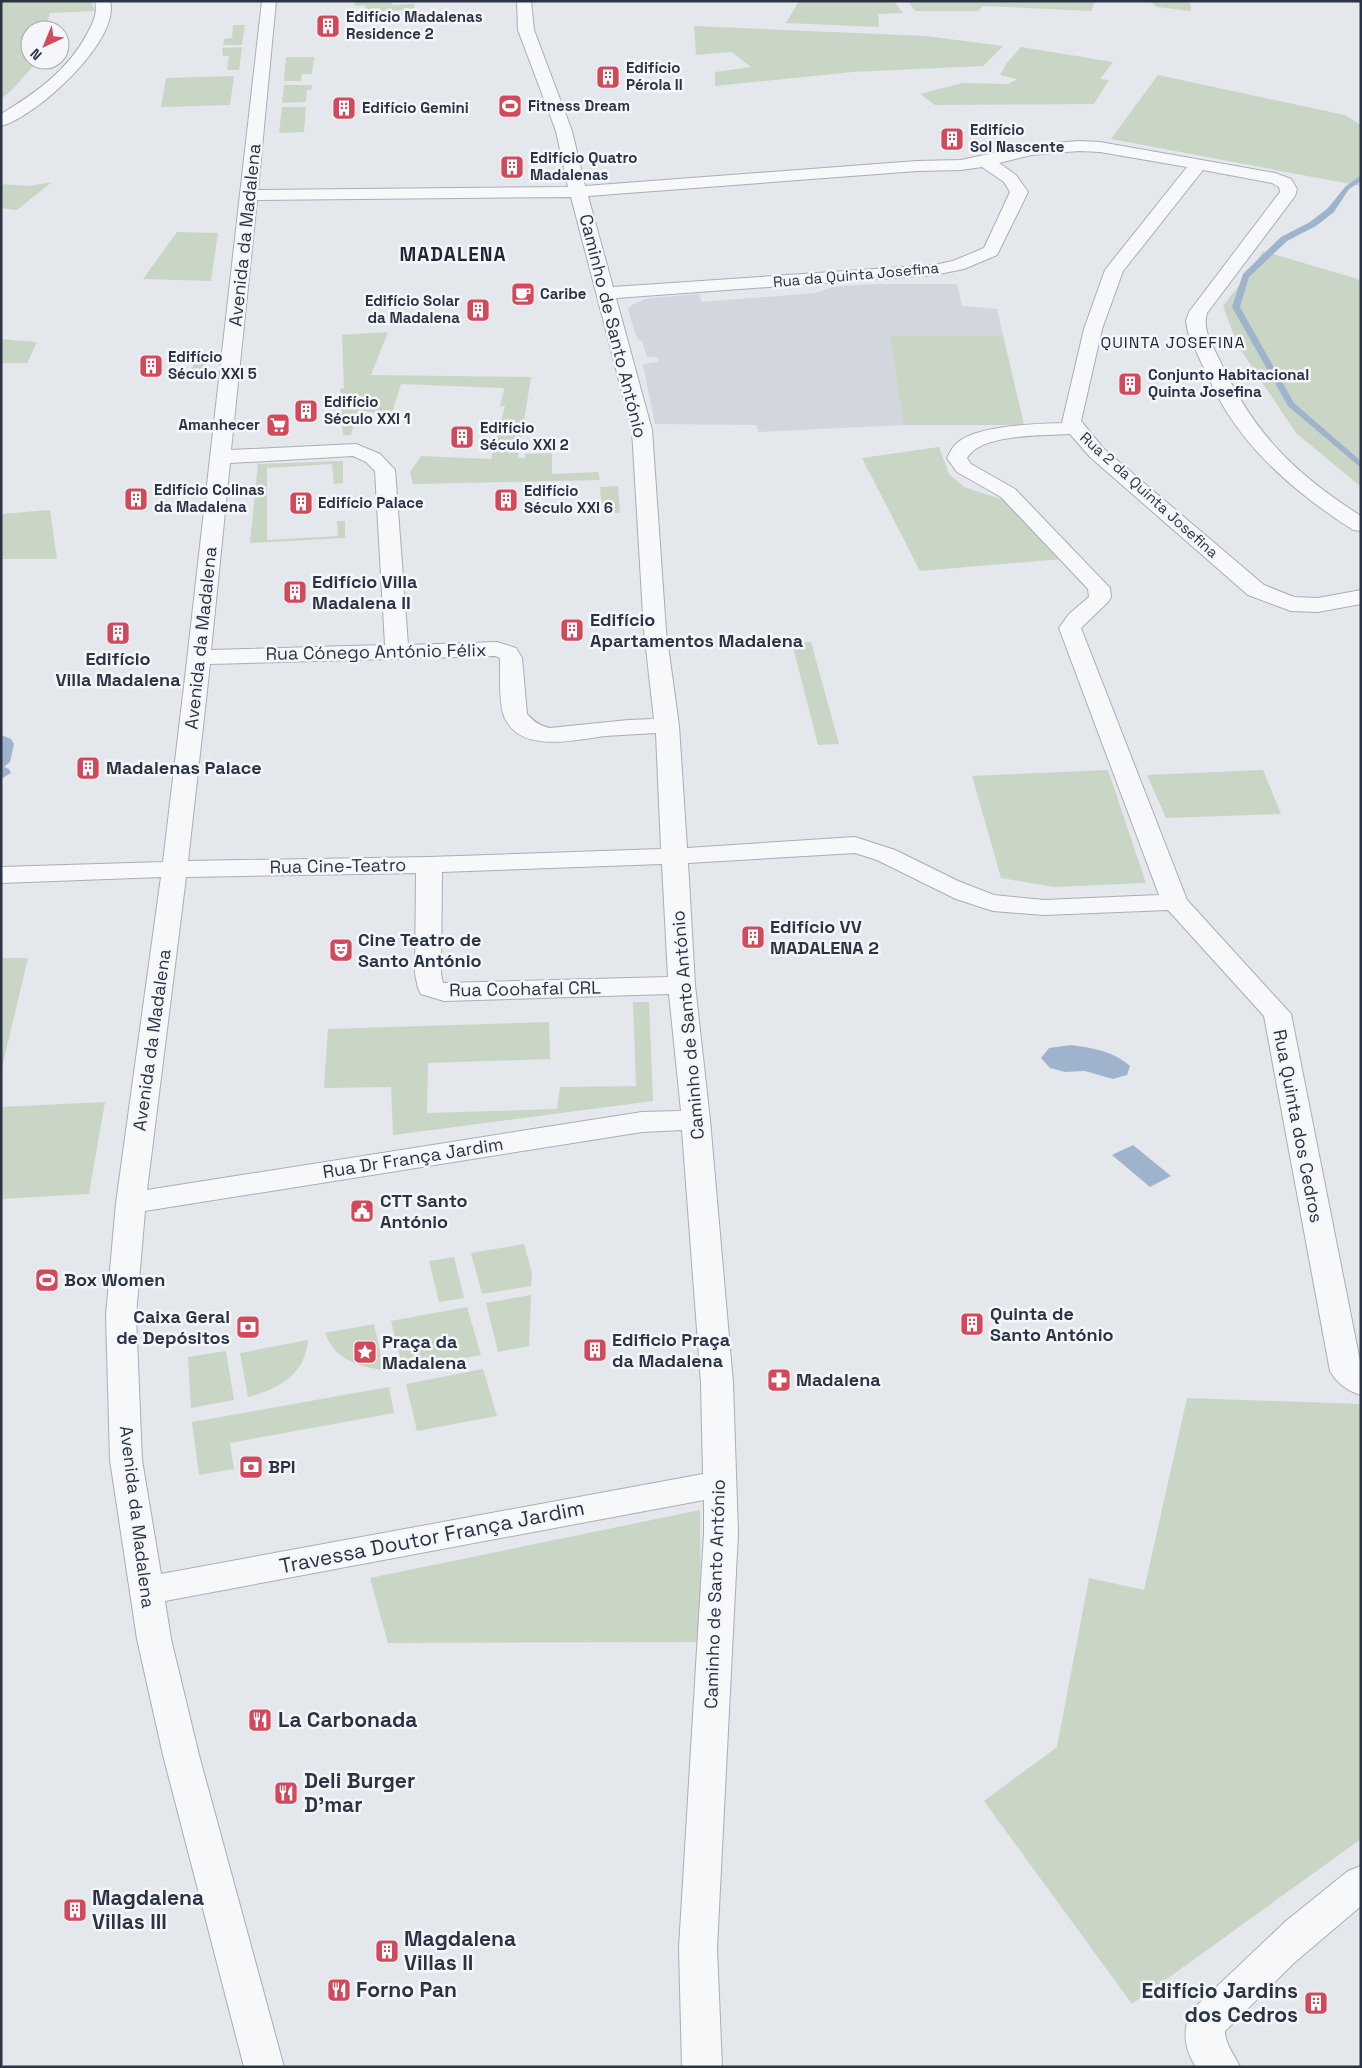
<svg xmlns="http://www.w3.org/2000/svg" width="1362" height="2068" viewBox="0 0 1362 2068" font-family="'Space Grotesk',sans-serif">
<rect width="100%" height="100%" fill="#e4e7ec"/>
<path fill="#d2d6de" d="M 874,284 L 957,284 L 962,306 L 997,309 L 1024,425 L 904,425 L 758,432 L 756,425 L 655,424 L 643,364 L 659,362 L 657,357 L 647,357 L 642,341 L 637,339 L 628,309 L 632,305 L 645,299 L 663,297 L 699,294 L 702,302 L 816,293 L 832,287 Z"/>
<path fill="#c9d6c5" d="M 1,1 L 91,1 L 95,11 L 50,13 L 45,30 L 30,30 L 30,60 L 37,60 L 36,63 L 13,89 L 1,99 Z
M 355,1 L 392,1 L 392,5 L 414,4 L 414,10 L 365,11 L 365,5 L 355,6 Z
M 799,1 L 894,1 L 903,13 L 878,14 L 879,27 L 786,23 Z
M 908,1 L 1095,1 L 1091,11 L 983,6 L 978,11 L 915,11 Z
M 1149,1 L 1189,1 L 1191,6 L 1191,11 L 1157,7 Z
M 233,25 L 245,25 L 242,45 L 223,45 L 224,39 L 232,38 Z
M 694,26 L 926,36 L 1003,46 L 983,66 L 853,72 L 715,86 L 715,72 L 751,67 L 732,52 L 696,55 Z
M 242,47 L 239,70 L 227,70 L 229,56 L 223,56 L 222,48 Z
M 1021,47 L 1113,62 L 1100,79 L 1109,80 L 1094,104 L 935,105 L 920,94 L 962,83 L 1008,84 L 1017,79 L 1000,75 L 1006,64 Z
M 286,57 L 314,57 L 312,74 L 302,74 L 301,81 L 284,81 Z
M 1158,75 L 1345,115 L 1361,125 L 1361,186 L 1111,139 Z
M 234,76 L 230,105 L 161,107 L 166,78 Z
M 284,85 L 312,85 L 311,90 L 307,90 L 306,102 L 282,103 Z
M 282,107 L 306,107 L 304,132 L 279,133 Z
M 52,182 L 17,210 L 1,208 L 1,184 L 29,186 Z
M 177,232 L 218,233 L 211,281 L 143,279 Z
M 1263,251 L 1361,280 L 1361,487 L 1296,433 L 1238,346 L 1223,306 L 1247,275 Z
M 388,332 L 371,375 L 531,377 L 518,458 L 525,458 L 525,454 L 552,453 L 552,474 L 598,472 L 600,480 L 413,484 L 410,472 L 421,456 L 491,459 L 505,406 L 500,406 L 504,390 L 503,388 L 401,384 L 391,416 L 358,410 L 351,435 L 343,435 L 340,389 L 344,388 L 342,335 Z
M 890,336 L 1003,336 L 1024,425 L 904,425 Z
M 1,339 L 37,342 L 27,363 L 1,363 Z
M 195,353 L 206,353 L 202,377 L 191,377 Z
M 939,447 L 949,474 L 964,487 L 1007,501 L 1062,559 L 920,571 L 862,458 Z
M 343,461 L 343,483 L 334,484 L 332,464 L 267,468 L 267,540 L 338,536 L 337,521 L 345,521 L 345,538 L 250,543 L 258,464 Z
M 618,486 L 620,513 L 602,512 L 600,487 Z
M 50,510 L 57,559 L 1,559 L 1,514 Z
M 811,642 L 839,744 L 818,745 L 792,643 Z
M 1108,770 L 1146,883 L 1054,887 L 1001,878 L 972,776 Z
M 1263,770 L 1281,814 L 1166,818 L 1147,775 Z
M 1,958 L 28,958 L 1,1072 Z
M 633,1002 L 649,1002 L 653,1101 L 393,1135 L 391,1087 L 324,1088 L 328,1029 L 549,1022 L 550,1059 L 428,1063 L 427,1113 L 557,1109 L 560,1087 L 636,1086 Z
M 105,1102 L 89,1194 L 1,1199 L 1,1107 Z
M 524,1244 L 532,1273 L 531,1286 L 482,1294 L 471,1253 Z
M 454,1257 L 464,1298 L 439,1302 L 429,1261 Z
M 531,1295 L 529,1346 L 498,1352 L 486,1303 Z
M 467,1307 L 481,1355 L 403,1369 L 391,1321 Z
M 374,1324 L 384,1370 C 358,1367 334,1359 325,1333 Z
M 308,1340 C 305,1375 279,1389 248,1397 L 240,1353 Z
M 226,1351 L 234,1400 L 191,1408 L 188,1357 Z
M 483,1369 L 497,1416 L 417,1431 L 406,1384 Z
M 389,1387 L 394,1413 L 230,1443 L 234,1469 L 199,1475 L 192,1422 Z
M 1187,1398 L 1361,1404 L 1361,1839 L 1132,2004 L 984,1801 L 1057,1747 L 1089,1578 L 1144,1590 Z
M 700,1510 L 701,1642 L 388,1643 L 370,1578 Z"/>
<path fill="#9fb4cc" d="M 1,735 L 11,739 L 14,744 L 10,762 L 4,767 L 9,769 L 11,773 L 1,779 Z
M 1071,1045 C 1093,1048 1113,1051 1130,1066 L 1127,1075 L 1113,1079 L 1085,1071 L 1065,1072 L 1050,1068 L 1041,1058 L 1049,1048 Z
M 1133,1145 L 1171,1176 L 1150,1187 L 1112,1155 Z"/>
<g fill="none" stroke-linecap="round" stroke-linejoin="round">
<path fill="#9fb4cc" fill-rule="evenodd" d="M 1361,175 L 1361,181 L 1349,189 L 1334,212 L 1316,226 L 1287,241 L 1249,277 L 1240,307 L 1294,403 L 1361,461 L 1361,468 L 1288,406 L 1232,307 L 1243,274 L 1281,237 L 1310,222 L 1328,208 L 1345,187 Z"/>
<g stroke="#a9aeb7" stroke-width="2">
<path id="minor" d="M 95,1 L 110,1 C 121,40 36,117 1,126 L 1,114 C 36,93 68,70 87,34 C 93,23 98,13 95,1 Z
M 262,1 L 276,1 L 258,190 L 568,187 L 556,131 L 518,30 L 517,1 L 531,1 L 534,30 L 572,131 L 585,186 L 917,161 L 961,160 L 1031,145 L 1079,141 L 1100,142 L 1275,173 L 1291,179 L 1297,189 L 1295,196 L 1207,313 C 1202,329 1212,344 1219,359 C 1253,432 1293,473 1361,516 L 1361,531 L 1353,530 C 1305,499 1260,463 1228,414 C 1212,388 1200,360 1188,332 L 1186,321 L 1189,312 L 1280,192 L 1279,187 L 1272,183 L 1203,170 L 1123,271 L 1102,329 L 1081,421 L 1104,449 L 1264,585 L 1294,597 L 1318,598 L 1361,590 L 1361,604 L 1318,612 L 1291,611 L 1248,595 L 1090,457 L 1070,434 C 1044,436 981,433 967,458 L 971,464 L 1015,489 L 1110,588 L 1111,597 L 1108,602 L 1081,628 L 1187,900 L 1291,1014 L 1361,1366 L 1361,1395 C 1347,1391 1337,1383 1330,1371 L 1264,1016 L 1168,910 L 1044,915 L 993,911 L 956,899 L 877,860 L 855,853 L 688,863 L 695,985 L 710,1120 L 733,1383 L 738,1533 L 717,1948 L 722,2067 L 682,2067 L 679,1948 L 704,1533 L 704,1500 L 165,1601 L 171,1639 L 199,1755 L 284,2067 L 244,2067 L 163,1755 L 137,1639 L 110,1460 L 106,1315 L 116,1203 L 161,877 L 1,883 L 1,867 L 163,862 L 186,669 ZM 1079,151 L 1100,152 L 1187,167 L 1105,270 L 1084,329 L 1062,423 C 1036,424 973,425 955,445 C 952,448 949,454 947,458 L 957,472 L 1001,497 L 1088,589 L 1089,597 L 1069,614 L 1059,628 L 1159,895 L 1044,900 L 994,895 L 958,881 L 895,850 L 855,837 L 687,848 L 679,726 L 666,631 L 652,430 L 616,298 L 934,275 L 964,269 L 997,255 L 1028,192 L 1016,175 L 999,163 L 1031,155 ZM 982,167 L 1004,182 L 1010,192 L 984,248 L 953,261 L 934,265 L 613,287 L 588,196 L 917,171 L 961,170 ZM 571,197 L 632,430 L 644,631 L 654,719 L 628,720 L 550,728 C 540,726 534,722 527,714 L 522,658 L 516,648 L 497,642 L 408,645 L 395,470 L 380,454 L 356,444 L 231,450 L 257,200 ZM 353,456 L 366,462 L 375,471 L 385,645 L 211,650 L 230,463 ZM 495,656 L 500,658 C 500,671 499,705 504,716 C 519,754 575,740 605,736 C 622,735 639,734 656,733 L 661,849 L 429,857 L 188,861 L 210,664 ZM 662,864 L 668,977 L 443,983 L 441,974 L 442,872 ZM 416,873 L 415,974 L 418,988 L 421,994 L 444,1001 L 669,994 L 681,1111 L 642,1112 L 147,1190 L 186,877 ZM 682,1130 L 701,1383 L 703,1474 L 161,1574 L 142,1460 L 136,1315 L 145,1211 L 642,1132 Z
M 1361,1866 L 1361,1906 L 1294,1963 L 1225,2031 C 1225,2044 1234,2054 1240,2067 L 1196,2067 C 1184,2049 1182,2031 1191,2011 L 1286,1921 L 1348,1871 Z"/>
</g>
<use href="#minor" fill="#f7f8fa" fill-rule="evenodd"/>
</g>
<defs>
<g id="building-square" transform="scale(1.25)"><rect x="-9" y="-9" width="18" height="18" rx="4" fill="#d1495b" stroke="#f4f6f9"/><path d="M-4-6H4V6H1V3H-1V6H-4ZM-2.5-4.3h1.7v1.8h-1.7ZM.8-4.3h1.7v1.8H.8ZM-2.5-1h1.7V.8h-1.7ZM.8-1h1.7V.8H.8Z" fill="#fff"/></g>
<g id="stadium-square" transform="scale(1.25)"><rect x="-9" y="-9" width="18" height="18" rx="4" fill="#d1495b" stroke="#f4f6f9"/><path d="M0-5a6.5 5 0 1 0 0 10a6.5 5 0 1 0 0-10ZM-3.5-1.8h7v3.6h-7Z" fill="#fff"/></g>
<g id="cafe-square" transform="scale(1.25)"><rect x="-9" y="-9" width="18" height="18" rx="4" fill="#d1495b" stroke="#f4f6f9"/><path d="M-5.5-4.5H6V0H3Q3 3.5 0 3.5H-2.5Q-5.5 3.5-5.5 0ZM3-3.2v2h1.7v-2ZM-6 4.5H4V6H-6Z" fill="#fff"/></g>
<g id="supermarket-square" transform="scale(1.25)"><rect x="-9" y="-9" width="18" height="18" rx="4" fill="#d1495b" stroke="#f4f6f9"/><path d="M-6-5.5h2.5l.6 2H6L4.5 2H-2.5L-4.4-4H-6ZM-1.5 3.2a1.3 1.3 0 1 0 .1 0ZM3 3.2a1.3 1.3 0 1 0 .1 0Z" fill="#fff"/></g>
<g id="theatre-square" transform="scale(1.25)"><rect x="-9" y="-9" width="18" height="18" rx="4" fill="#d1495b" stroke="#f4f6f9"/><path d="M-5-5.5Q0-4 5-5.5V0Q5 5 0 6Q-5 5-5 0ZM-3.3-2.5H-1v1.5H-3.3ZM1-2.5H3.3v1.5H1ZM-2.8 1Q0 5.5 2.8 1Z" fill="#fff"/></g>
<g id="civic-square" transform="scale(1.25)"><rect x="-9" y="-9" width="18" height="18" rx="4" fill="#d1495b" stroke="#f4f6f9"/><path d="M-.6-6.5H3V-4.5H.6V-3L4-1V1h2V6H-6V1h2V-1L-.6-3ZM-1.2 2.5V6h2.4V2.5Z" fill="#fff"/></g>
<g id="bank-square" transform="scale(1.25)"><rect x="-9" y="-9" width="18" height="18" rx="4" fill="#d1495b" stroke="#f4f6f9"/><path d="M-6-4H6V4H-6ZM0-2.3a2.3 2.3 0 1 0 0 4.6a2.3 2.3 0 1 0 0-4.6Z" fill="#fff"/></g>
<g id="sight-square" transform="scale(1.25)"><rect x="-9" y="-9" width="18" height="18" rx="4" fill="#d1495b" stroke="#f4f6f9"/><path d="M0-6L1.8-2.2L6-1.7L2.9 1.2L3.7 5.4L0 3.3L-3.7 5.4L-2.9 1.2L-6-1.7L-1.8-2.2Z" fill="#fff"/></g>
<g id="pharmacy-square" transform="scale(1.25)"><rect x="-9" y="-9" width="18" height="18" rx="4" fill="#d1495b" stroke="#f4f6f9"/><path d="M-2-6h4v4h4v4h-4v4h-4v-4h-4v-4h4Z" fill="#fff"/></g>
<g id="restaurant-square" transform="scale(1.25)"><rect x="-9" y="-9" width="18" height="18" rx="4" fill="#d1495b" stroke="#f4f6f9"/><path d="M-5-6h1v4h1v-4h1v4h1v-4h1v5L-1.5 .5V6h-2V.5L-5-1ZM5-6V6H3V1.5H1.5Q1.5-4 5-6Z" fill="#fff"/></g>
</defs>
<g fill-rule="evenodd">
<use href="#building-square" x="328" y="26"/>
<use href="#building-square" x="608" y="77"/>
<use href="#stadium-square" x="510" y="106"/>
<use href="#building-square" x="344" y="108"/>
<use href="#building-square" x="952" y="139"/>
<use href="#building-square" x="512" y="167"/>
<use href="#cafe-square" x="523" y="294"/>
<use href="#building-square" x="478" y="310"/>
<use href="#building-square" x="151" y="366"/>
<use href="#building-square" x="1130" y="384"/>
<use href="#building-square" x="306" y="411"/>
<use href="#supermarket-square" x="278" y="425"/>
<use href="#building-square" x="462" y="437"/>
<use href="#building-square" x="136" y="499"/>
<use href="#building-square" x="506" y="500"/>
<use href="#building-square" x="301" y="503"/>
<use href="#building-square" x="295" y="592"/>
<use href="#building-square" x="572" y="630"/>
<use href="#building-square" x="118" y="633"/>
<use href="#building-square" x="88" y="768"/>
<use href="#building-square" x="753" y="937"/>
<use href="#theatre-square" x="341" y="950"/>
<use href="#civic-square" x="362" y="1211"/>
<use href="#stadium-square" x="47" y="1280"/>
<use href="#building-square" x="972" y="1324"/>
<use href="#bank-square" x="248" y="1327"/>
<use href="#building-square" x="595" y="1350"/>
<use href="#sight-square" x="365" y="1352"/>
<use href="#pharmacy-square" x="779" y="1380"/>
<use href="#bank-square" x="251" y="1467"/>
<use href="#restaurant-square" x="260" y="1720"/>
<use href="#restaurant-square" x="286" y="1793"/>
<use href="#building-square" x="75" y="1910"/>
<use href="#building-square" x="387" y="1951"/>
<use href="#restaurant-square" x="339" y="1990"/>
<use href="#building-square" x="1316" y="2003"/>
</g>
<g text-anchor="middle" stroke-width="5" stroke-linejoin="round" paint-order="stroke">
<g font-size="15" font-weight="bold" fill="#2b3445" stroke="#f4f6f9" text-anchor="start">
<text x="346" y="22">Edifício Madalenas<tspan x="346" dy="17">Residence 2</tspan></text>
<text x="626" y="73">Edifício<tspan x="626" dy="17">Pérola II</tspan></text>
<text x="528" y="111">Fitness Dream</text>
<text x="362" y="113">Edifício Gemini</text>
<text x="970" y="135">Edifício<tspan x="970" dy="17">Sol Nascente</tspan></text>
<text x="530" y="163">Edifício Quatro<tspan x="530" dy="17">Madalenas</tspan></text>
<text x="540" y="299">Caribe</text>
<text x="460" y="306" text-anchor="end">Edifício Solar<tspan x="460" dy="17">da Madalena</tspan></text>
<text x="168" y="362">Edifício<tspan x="168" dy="17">Século XXI 5</tspan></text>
<text x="1148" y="380">Conjunto Habitacional<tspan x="1148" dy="17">Quinta Josefina</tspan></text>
<text x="324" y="407">Edifício<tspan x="324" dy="17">Século XXI 1</tspan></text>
<text x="260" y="430" text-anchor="end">Amanhecer</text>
<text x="480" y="433">Edifício<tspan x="480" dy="17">Século XXI 2</tspan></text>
<text x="154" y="495">Edifício Colinas<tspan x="154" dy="17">da Madalena</tspan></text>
<text x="524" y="496">Edifício<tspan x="524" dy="17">Século XXI 6</tspan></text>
<text x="318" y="508">Edifício Palace</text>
</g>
<g font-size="15" fill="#2b3445" stroke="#f4f6f9">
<text transform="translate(856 275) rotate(-5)" y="5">Rua da Quinta Josefina</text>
<text transform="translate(1149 495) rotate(42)" y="5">Rua 2 da Quinta Josefina</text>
</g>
<g font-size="16" letter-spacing="1" fill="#1d2536" stroke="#f4f6f9">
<text x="1173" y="348">QUINTA JOSEFINA</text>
</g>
<g font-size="18" fill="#2b3445" stroke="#f4f6f9">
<text transform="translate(245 235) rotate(-84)" y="6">Avenida da Madalena</text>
<text transform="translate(613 326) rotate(76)" y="6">Caminho de Santo António</text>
<text transform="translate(201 638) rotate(-84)" y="6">Avenida da Madalena</text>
<text transform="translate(376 652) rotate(-1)" y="6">Rua Cónego António Félix</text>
<text transform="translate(338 866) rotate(-1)" y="6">Rua Cine-Teatro</text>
<text transform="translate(525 989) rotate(-1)" y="6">Rua Coohafal CRL</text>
<text transform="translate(688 1025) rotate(-95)" y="6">Caminho de Santo António</text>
<text transform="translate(152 1040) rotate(-82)" y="6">Avenida da Madalena</text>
<text transform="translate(1298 1126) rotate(79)" y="6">Rua Quinta dos Cedros</text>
<text transform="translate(413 1158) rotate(-9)" y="6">Rua Dr França Jardim</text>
<text transform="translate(137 1517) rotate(83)" y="6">Avenida da Madalena</text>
<text transform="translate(715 1594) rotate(-88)" y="6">Caminho de Santo António</text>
</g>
<g font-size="18" font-weight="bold" fill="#2b3445" stroke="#f4f6f9" text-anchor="start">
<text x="312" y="588">Edifício Villa<tspan x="312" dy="21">Madalena II</tspan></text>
<text x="590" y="626">Edifício<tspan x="590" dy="21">Apartamentos Madalena</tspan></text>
<text x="118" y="665" text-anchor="middle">Edifício<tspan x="118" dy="21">Villa Madalena</tspan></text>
<text x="106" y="774">Madalenas Palace</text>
<text x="770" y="933">Edifício VV<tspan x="770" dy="21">MADALENA 2</tspan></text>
<text x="358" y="946">Cine Teatro de<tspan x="358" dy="21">Santo António</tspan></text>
<text x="380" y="1207">CTT Santo<tspan x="380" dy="21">António</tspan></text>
<text x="64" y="1286">Box Women</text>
<text x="990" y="1320">Quinta de<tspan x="990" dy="21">Santo António</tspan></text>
<text x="230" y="1323" text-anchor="end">Caixa Geral<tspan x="230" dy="21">de Depósitos</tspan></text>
<text x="612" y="1346">Edificio Praça<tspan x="612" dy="21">da Madalena</tspan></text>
<text x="382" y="1348">Praça da<tspan x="382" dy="21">Madalena</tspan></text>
<text x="796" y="1386">Madalena</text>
<text x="268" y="1473">BPI</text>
</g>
<g font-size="19" font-weight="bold" letter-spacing="1" fill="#1d2536" stroke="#f4f6f9">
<text x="453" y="261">MADALENA</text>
</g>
<g font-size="21" fill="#2b3445" stroke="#f4f6f9">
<text transform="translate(432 1537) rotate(-11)" y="7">Travessa Doutor França Jardim</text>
</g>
<g font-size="21" font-weight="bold" fill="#2b3445" stroke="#f4f6f9" text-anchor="start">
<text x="278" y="1727">La Carbonada</text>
<text x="304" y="1788">Deli Burger<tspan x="304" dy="24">D'mar</tspan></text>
<text x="92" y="1905">Magdalena<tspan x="92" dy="24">Villas III</tspan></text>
<text x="404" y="1946">Magdalena<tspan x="404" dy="24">Villas II</tspan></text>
<text x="356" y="1997">Forno Pan</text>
<text x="1298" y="1998" text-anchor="end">Edifício Jardins<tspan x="1298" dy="24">dos Cedros</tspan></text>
</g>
</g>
<rect width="1362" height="2068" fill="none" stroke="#2b3445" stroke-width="5"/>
<g transform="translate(45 45) rotate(224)"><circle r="24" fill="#f4f6f9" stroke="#a4a8b1"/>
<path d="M0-4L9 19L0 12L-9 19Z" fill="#d1495b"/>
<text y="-8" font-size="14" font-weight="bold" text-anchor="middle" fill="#2b3445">N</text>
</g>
</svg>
